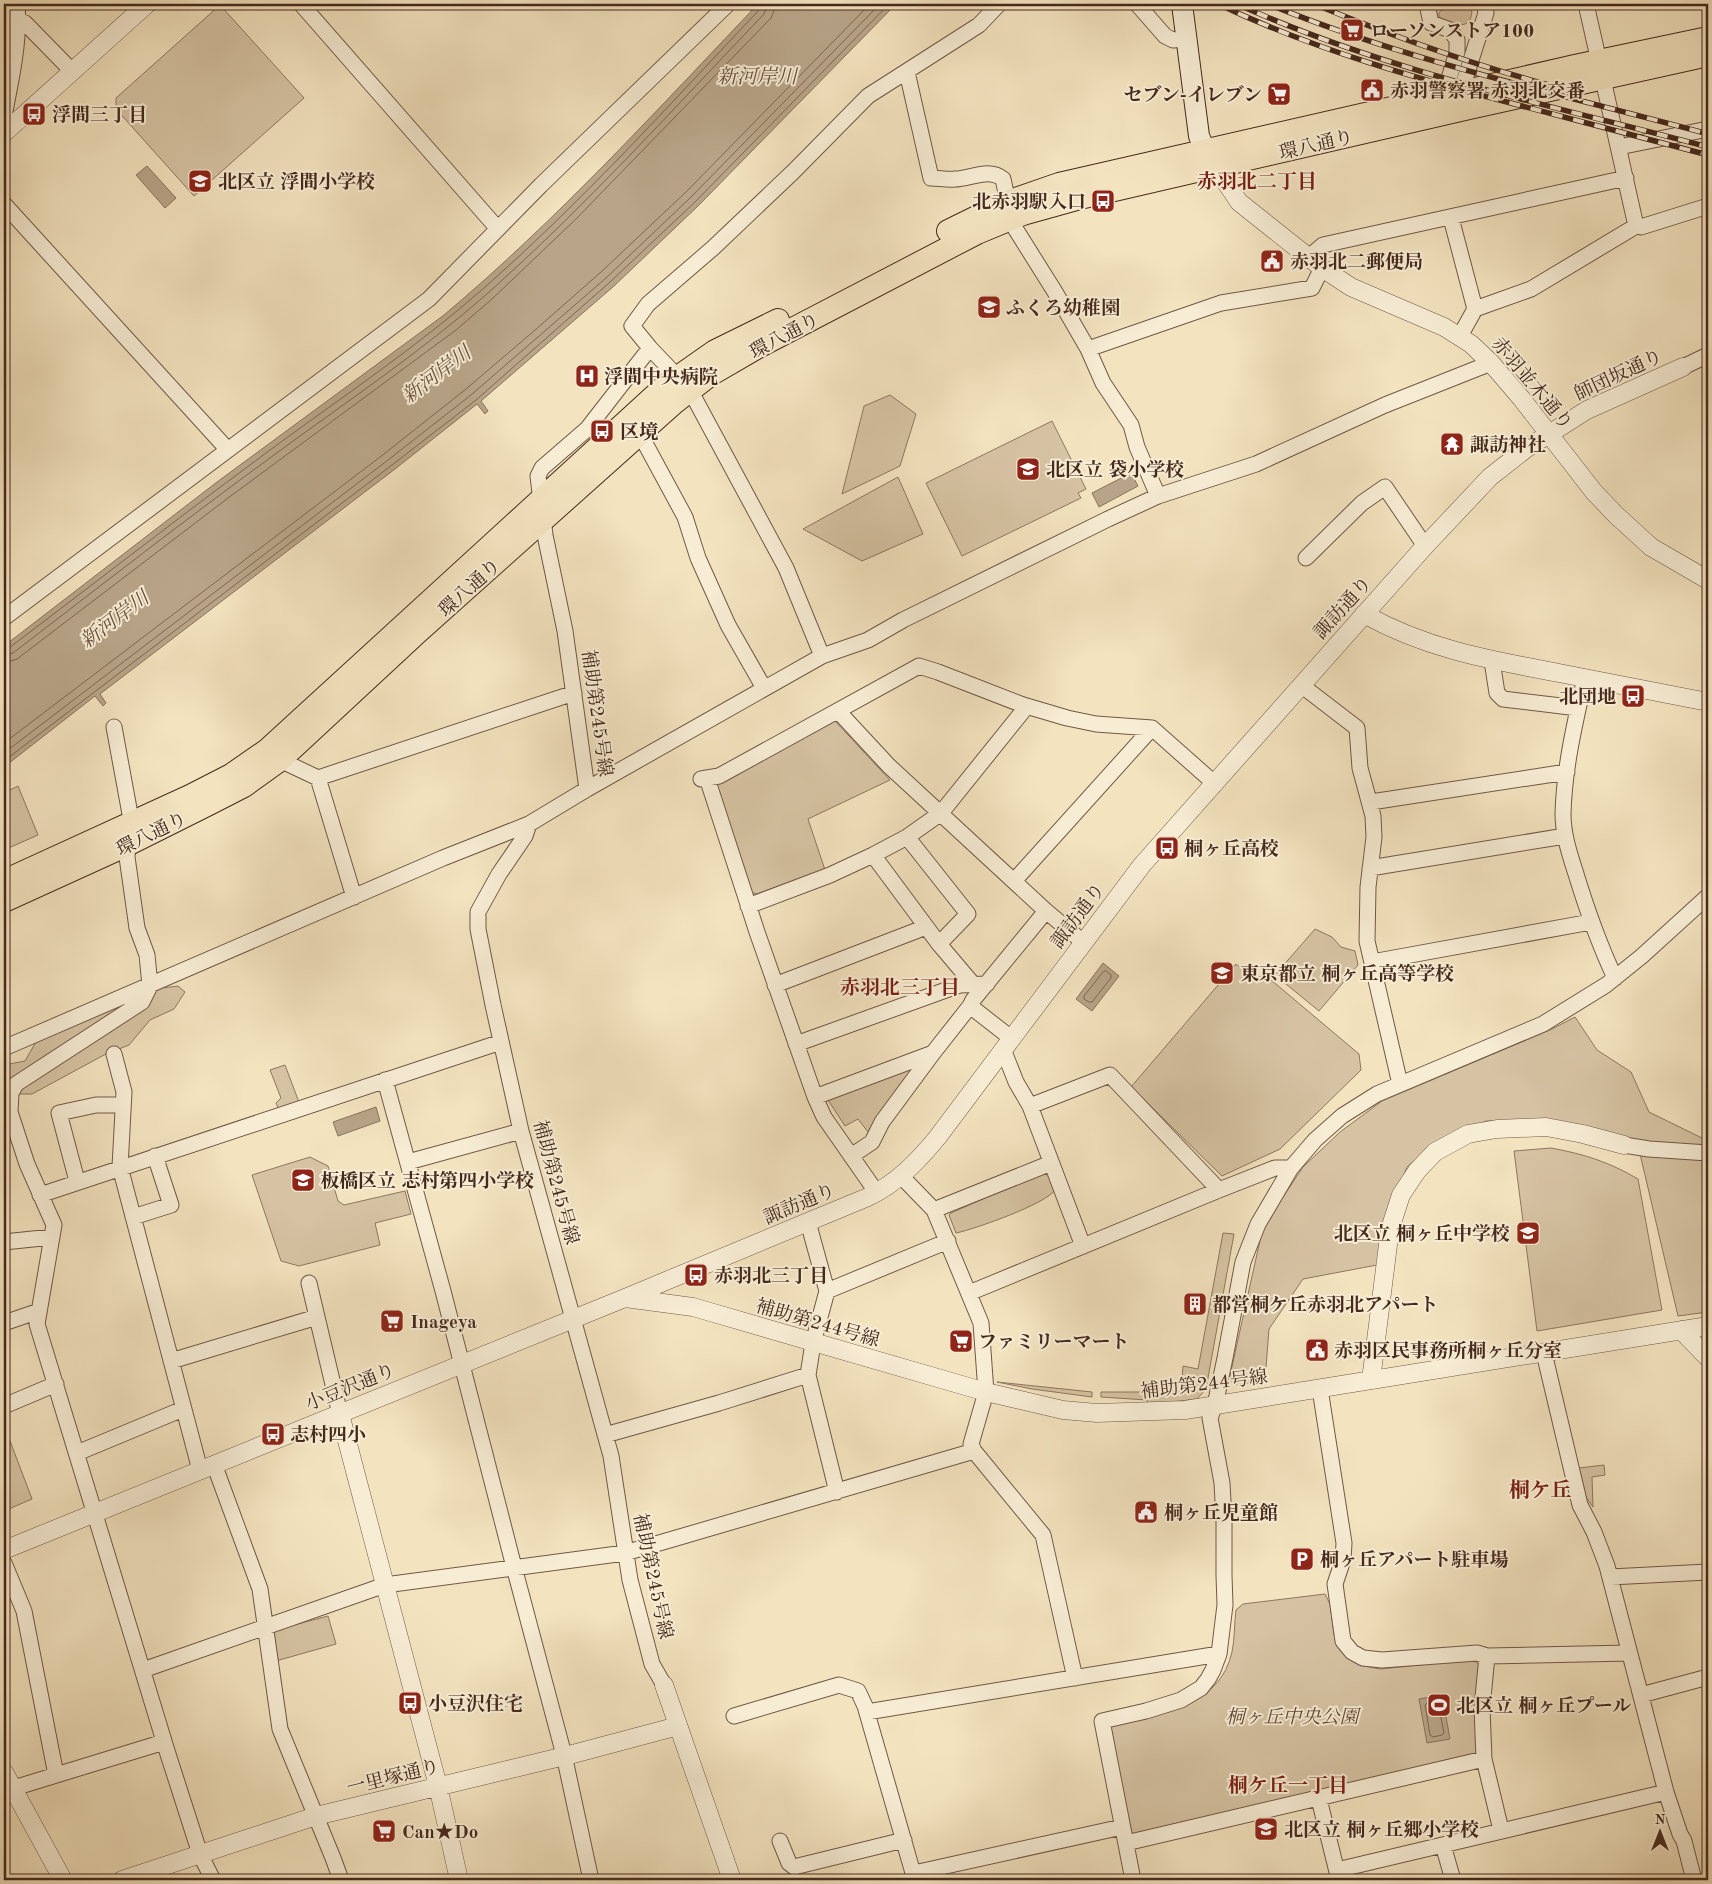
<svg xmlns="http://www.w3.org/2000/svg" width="1712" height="1884" viewBox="0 0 1712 1884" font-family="'Old Standard TT','Noto Serif JP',serif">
<rect width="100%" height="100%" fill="#f3e3bf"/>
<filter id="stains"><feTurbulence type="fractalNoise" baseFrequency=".004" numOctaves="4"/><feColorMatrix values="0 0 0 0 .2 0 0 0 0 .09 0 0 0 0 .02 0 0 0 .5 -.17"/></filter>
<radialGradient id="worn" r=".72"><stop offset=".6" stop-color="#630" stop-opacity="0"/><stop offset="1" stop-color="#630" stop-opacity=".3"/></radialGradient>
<path fill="#d6c3a3" stroke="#8e7660" d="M 220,5 L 304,98 L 194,196 L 116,109 L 116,98 Z
M 1464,5 L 1470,8 L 1472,12 C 1471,16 1471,21 1467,23 C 1461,28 1444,20 1439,17 L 1439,13 L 1441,10 Z
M 890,395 L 916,414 L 900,466 L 842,494 L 864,406 Z
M 1052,421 L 1086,489 L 1078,493 L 1081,498 L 962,556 L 926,483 Z
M 898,477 L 923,534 L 862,561 L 803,529 Z
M 834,720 L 890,780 L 808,819 L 825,870 L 757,894 L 751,892 L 715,783 Z
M 18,786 L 38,835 L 4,850 L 4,793 Z
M 1315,929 L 1332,937 L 1341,947 L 1355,951 L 1358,965 L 1319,1011 L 1275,975 Z
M 1236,964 L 1255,980 L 1264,974 L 1359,1054 L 1361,1070 L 1280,1149 L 1222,1176 L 1131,1087 Z
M 178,986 L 185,992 L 174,1009 L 150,1020 L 129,1045 L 104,1055 L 32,1094 L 7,1094 L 4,1104 L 4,1065 L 25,1061 L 40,1035 L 107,1008 L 131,1004 L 162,988 Z
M 1575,1017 L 1597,1050 L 1631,1072 L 1649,1112 L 1708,1141 L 1708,1312 L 1678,1316 L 1637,1141 L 1537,1120 L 1486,1121 L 1437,1141 L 1407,1167 L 1386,1218 L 1377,1265 L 1303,1279 L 1269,1329 L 1265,1380 L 1238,1385 L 1229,1380 L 1263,1227 L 1303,1167 L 1340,1132 L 1382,1101 L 1550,1030 Z
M 285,1065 L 300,1105 L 280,1112 L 276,1103 L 281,1098 L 270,1070 Z
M 908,1067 L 910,1072 L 868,1132 L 858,1119 L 845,1126 L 826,1097 Z
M 1551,1148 C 1584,1154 1609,1162 1638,1179 L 1662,1310 L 1537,1331 L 1514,1151 Z
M 310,1157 L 328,1166 L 338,1201 L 344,1205 L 405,1191 L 411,1214 L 375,1223 L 380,1245 L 299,1266 L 281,1261 L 252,1175 Z
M 1045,1171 L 1050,1173 L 1055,1190 C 1046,1204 975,1229 956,1233 L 949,1215 L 951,1213 Z
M 1223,1233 L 1234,1234 L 1206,1389 L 1197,1399 L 1147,1405 L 1147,1400 L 1101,1397 L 1101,1392 L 1181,1392 L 1183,1366 L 1198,1369 Z
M 997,1382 L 1092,1392 L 1092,1397 L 1032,1389 Z
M 7,1433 L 32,1499 L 4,1511 L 4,1434 Z
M 1604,1465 L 1605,1475 L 1592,1477 L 1593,1507 L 1586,1497 L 1579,1468 Z
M 1325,1594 L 1330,1604 L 1334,1634 L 1339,1648 L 1350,1660 L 1364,1666 L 1380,1669 L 1467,1660 L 1476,1662 L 1481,1666 L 1478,1755 L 1138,1836 L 1132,1834 L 1110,1730 L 1113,1725 C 1159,1715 1220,1707 1232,1652 C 1235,1638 1234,1624 1236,1610 L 1243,1604 Z
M 328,1616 L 336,1644 L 276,1661 L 272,1636 L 275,1630 Z"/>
<path fill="#b8a488" stroke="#8a735d" d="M 758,4 L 896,4 L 699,205 L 614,286 L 481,401 L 488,411 L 485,414 L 477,404 L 395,469 L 100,694 L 106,703 L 103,706 L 95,696 L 4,767 L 4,646 L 217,482 L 444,315 C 557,220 657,110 758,4 Z
M 147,166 L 176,198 L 165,208 L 136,175 Z
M 1131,473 L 1138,486 L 1099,507 L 1092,493 Z
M 1103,963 L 1119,976 L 1092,1011 L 1076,999 Z
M 376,1107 L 380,1121 L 338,1136 L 333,1122 Z
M 1442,1695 L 1450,1739 L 1427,1743 L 1419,1699 Z"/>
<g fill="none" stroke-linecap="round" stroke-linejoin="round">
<path stroke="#7f6652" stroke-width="1" d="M 4,649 L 9,648 C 96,582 182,515 270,450 C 342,397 417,347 484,288 C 582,202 670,104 760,9 L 761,4
M 4,656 L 13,653 C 99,587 186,519 274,455 C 346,402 421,352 488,293 C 586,206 674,108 764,14 L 768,4
M 4,663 L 17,659 L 228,498 L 456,330 L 492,299 L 576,219 L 771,18 L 774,11 L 775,4
M 4,743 L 384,454 L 466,389 L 534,331 L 601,272 L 686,192 L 870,4
M 4,753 L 388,460 L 471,395 L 606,278 L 691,197 L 880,4
M 4,761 L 392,465 L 476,400 L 610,282 L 695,202 L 889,4
M 1106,971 L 1111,975 L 1111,978 L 1092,1002 L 1089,1002 L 1084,999 L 1084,996 L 1103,972 Z
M 1436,1701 L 1438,1703 L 1444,1733 L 1442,1735 L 1433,1737 L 1430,1735 L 1425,1705 L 1427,1703 Z"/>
<g stroke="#715846" stroke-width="17">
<path id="minor" d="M 301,4 L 498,229
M 1137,4 L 1165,36 L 1173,40 L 1187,39
M 1427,4 L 1431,23 L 1450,30 L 1457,40 L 1457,52 L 1448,82 L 1452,103
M 1586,4 L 1636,226
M 4,20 L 18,20 L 25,23 L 72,71
M 907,72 L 931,178 C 939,178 947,180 955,179 C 970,179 989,167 1003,179 L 1013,225 L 1055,292 L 1088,349 L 1103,383 L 1131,425 L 1137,447 L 1158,496
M 1459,98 L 1486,13 L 1484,4
M 4,116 C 11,80 20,41 17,4
M 1619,147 L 1708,129
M 4,204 L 228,450
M 1451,218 L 1475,309
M 1309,257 L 1323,245 L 1626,178
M 1460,336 L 1475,309 L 1531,289 L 1636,226 L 1641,227 L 1708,206
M 1088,349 L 1221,303 L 1312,288 L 1322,268
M 1683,367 L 1708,355
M 640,434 L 685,517 L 698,558 L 728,625 L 764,688
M 1306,558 L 1362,503 L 1385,487 L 1425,546
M 4,618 L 429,299 L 541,185 L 728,4
M 822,656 L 786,568 L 690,390 L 650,348 L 632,326 L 648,304 L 713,248 L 793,172 L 868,96 L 979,25 L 999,4
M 1492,661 L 1497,693 L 1503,699 L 1578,708
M 1585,678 C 1575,722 1564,769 1563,814 C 1563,835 1570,855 1576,874 C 1587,910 1599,944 1615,978
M 1301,685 L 1357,728 L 1360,768 L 1373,816 L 1374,837 L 1368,887 L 1367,941 L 1400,1084
M 838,711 L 889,766 L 1046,911 L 1083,942
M 114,727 L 130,814 L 127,857 L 137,928 L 147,955 L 150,986 L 142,1002 L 16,1084 L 11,1093 L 10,1112 L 27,1164 L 54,1225 L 37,1324 L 167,1751 L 200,1854 L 213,1880
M 280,760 L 318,778 L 574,693
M 318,778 L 354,897
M 707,778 L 757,932 L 815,1097 L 824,1117 L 877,1193
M 701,779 L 719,776 L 919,666 L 938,672 L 1023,705 L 1067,718 L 1096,724 L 1152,728 L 1214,783
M 587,789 L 565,631 L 545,535 L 538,476 L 542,468 L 587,429 L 650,348
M 1371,802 L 1567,772
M 529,824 L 525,836 L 499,874 L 478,912 L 478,929 L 493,1005 L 521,1131 L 611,1456 L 630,1580 L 652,1664 L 664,1685
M 907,837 L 968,914 L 939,944
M 873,855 L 939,944 L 978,990
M 1370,868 L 1565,836
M 1014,881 L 1152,728
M 748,906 L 830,875 L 873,855 L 907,837 L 941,813 L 1027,706
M 1372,962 L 1591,922
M 775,985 L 926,927
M 970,1006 L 1011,1038
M 796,1044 L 960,985 L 987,984
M 4,1048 L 443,858 L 529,824 L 587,789 L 822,656 L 868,640 L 903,620 L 1108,519 L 1158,496 L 1256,464 L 1385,405 L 1491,363
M 1003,1049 L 1016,1082 L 1030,1106 L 1083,1246
M 114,1054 L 124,1092 L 120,1167 L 200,1470
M 385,1080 L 443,1291 L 514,1567 L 564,1755 L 591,1880
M 815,1097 L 933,1053
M 1030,1106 L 1110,1075 L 1219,1190
M 1624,1145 L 1649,1149 L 1708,1153
M 851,1156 L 872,1142 L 882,1122 L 933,1053 L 970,1006 L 973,1000 L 1046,911
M 408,1162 L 521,1131
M 901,1176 L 934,1210 L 981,1323 L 986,1392 L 971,1444 L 974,1451 L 1043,1535 L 1075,1678
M 77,1181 L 59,1113 L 96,1105 L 123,1105
M 40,1195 L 501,1042
M 934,1210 L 1051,1163
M 133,1217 L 171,1205 L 155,1156
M 808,1222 L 827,1291 L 813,1343 L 808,1375 L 837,1492
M 4,1242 L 52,1237
M 309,1283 L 317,1317
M 827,1291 L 948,1241
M 969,1293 L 1219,1190 L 1275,1168 L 1291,1168
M 4,1323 L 39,1311
M 1544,1353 L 1580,1505 L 1594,1532 L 1607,1566 L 1666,1792 L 1680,1834 L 1684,1841 L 1694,1880
M 171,1361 L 317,1317 L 340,1414
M 1320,1389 L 1344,1543 L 1343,1560 L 1335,1584 L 1343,1641 L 1352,1652 L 1363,1658 L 1382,1660 L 1477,1653 L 1487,1656 L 1629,1653
M 4,1406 L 56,1384
M 605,1435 L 719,1403 L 808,1375
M 77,1453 L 183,1409
M 214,1464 L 260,1589 L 280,1729 L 333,1858 L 341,1880
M 4,1563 L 24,1611 L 56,1775
M 1610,1577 L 1708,1572
M 1487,1656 L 1482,1708 L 1484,1759 L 1501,1830
M 143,1670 L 385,1585 L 625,1553 L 974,1451
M 1641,1695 L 1708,1677
M 867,1712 L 1219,1654
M 734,1716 L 839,1685 L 858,1691 L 865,1706 L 915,1880
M 4,1791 L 164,1742
M 1319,1799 L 1339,1880
M 780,1841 L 789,1863 L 794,1867 L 904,1840
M 1126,1843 L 1484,1759
M 1443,1845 L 1453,1880
M 1337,1870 L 1666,1792
M 914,1873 L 1122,1827
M 1133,1880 L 1102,1721 L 1146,1711 L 1181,1700 L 1201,1688 L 1208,1679 L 1213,1670 L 1219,1654 L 1225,1605 L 1224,1575 L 1224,1520 L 1222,1483 L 1210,1418 L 1215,1405 L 1225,1358 L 1243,1262 L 1258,1224 L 1291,1168 L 1315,1140 L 1342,1116 L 1377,1094 L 1543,1024 L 1606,985 L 1642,956 L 1708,896"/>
</g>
<g stroke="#715846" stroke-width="19">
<path id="tertiary" d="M 4,133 L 147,4
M 1215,166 L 1239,202 L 1322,268 L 1351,287 L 1444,327 L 1471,344 L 1491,363 L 1521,398 L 1594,492 L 1616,515 L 1651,547 L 1708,580
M 1364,614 C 1426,649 1490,660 1559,673 C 1609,683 1659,692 1708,702
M 625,1298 L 693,1307 L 986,1392 L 1063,1410 L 1097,1413 L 1185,1410 L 1708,1326
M 1681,1330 L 1708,1358
M 1371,1380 L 1390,1229 L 1401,1195 L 1417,1171 L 1435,1152 L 1468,1134 L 1497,1129 L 1546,1127 L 1583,1134 L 1624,1145
M 340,1414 L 438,1786 L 459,1880
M 4,1550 L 625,1298 L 868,1197 C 897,1183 917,1162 937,1138 L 1142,865 L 1425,546 L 1490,477 L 1527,448 L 1587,410 L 1683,367
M 664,1685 L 732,1880
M 4,1772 L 63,1880
M 122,1880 L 316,1816 L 573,1754 L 678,1726"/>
</g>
<g stroke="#46291d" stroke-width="22">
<path id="secondary" d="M 1182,4 L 1199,136 L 1205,150 L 1214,164"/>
</g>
<g stroke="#46291d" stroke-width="24">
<path id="primary" d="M 948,231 L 1007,202 L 1059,184 L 1575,66 L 1708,38
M 4,881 L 190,796 L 231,775 L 267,750 L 665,386 L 715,351 L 778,320
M 4,901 L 127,845 L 209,804 L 244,786 L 280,760 L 418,632 L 674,403 L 710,375 L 758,347 L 977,233 L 1023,214 L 1084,197 L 1469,108 L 1708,55"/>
</g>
<use href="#minor" stroke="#f7edd5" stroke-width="15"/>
<use href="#tertiary" stroke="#f7edd5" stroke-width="18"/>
<use href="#secondary" stroke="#f7edd5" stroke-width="20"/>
<use href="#primary" stroke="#f3e3bf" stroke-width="22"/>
<g stroke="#46291d" stroke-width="5.5">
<path id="rail" d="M 1218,4 C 1315,50 1418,79 1522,106 C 1584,122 1646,139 1708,155
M 1237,4 C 1387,72 1550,105 1708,147
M 1268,4 C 1410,62 1560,94 1708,134
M 1314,4 C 1392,36 1471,64 1552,86"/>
</g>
<use href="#rail" stroke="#f7edd5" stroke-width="4" stroke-dasharray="11" stroke-linecap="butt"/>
</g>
<defs>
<g id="supermarket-square" transform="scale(1.25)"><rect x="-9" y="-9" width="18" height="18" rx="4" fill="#8f2418" stroke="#f7edd5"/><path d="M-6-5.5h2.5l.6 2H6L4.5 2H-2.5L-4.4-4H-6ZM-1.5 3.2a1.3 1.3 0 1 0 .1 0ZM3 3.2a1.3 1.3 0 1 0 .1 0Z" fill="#fff"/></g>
<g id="civic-square" transform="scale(1.25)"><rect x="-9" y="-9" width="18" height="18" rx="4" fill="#8f2418" stroke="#f7edd5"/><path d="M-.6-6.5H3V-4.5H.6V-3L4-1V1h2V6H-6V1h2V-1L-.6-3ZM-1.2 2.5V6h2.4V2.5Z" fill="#fff"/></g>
<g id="bus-square" transform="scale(1.25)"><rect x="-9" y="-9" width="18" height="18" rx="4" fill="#8f2418" stroke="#f7edd5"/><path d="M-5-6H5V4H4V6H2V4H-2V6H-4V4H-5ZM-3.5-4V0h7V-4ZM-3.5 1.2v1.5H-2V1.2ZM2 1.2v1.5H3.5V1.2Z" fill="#fff"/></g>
<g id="school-square" transform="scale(1.25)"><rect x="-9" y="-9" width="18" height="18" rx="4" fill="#8f2418" stroke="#f7edd5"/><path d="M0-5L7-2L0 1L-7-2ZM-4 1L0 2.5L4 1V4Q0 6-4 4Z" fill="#fff"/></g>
<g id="hospital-square" transform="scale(1.25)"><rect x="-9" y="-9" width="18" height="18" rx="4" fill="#8f2418" stroke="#f7edd5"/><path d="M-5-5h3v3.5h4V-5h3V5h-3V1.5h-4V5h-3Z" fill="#fff"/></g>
<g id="temple-square" transform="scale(1.25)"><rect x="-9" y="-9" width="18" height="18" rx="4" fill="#8f2418" stroke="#f7edd5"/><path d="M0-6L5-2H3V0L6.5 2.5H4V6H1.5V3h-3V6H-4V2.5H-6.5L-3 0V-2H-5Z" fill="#fff"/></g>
<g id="building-square" transform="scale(1.25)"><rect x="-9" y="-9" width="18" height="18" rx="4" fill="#8f2418" stroke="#f7edd5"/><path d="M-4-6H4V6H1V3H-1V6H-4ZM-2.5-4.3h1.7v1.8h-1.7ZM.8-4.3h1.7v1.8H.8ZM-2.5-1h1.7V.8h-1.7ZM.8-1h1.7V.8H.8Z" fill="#fff"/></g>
<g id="parking-square" transform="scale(1.25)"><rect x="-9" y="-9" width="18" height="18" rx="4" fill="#8f2418" stroke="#f7edd5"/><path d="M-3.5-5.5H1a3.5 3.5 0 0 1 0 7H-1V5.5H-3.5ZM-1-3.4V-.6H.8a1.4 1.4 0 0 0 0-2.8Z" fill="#fff"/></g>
<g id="stadium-square" transform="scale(1.25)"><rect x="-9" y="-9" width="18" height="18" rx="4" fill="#8f2418" stroke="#f7edd5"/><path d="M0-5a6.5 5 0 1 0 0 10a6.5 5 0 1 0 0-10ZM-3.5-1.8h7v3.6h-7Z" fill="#fff"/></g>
</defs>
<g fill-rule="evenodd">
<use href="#supermarket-square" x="1352" y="30"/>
<use href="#civic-square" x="1372" y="90"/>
<use href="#supermarket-square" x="1279" y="94"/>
<use href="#bus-square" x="34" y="114"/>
<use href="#school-square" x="200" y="181"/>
<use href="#bus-square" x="1103" y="201"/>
<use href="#civic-square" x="1272" y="261"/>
<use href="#school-square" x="989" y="307"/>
<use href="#hospital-square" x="587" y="376"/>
<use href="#bus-square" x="602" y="431"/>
<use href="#temple-square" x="1452" y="444"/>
<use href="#school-square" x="1028" y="469"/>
<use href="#bus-square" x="1633" y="696"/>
<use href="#bus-square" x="1167" y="848"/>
<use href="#school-square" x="1222" y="973"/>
<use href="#school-square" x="303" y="1180"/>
<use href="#school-square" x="1528" y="1233"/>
<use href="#bus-square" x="696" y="1275"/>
<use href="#building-square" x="1195" y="1304"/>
<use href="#supermarket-square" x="392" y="1321"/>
<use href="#supermarket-square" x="961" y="1341"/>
<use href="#civic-square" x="1317" y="1350"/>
<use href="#bus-square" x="273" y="1434"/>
<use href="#civic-square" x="1146" y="1512"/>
<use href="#parking-square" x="1302" y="1559"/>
<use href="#bus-square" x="410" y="1703"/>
<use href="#stadium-square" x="1439" y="1705"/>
<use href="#school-square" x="1266" y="1829"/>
<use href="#supermarket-square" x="384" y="1831"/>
</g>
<g text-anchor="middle" stroke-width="4" stroke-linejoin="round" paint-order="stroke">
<g font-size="19" font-weight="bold" fill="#46291d" stroke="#f7edd5" text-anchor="start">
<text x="1370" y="37">ローソンストア100</text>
<text x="1390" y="97">赤羽警察署 赤羽北交番</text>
<text x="1262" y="101" text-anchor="end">セブン-イレブン</text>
<text x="52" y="121">浮間三丁目</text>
<text x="218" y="188">北区立 浮間小学校</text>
<text x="1086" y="208" text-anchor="end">北赤羽駅入口</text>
<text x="1290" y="268">赤羽北二郵便局</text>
<text x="1006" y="314">ふくろ幼稚園</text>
<text x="604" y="383">浮間中央病院</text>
<text x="620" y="438">区境</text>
<text x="1470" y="451">諏訪神社</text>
<text x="1046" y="476">北区立 袋小学校</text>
<text x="1616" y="703" text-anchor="end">北団地</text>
<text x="1184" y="855">桐ヶ丘高校</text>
<text x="1240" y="980">東京都立 桐ヶ丘高等学校</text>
<text x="320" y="1187">板橋区立 志村第四小学校</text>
<text x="1510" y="1240" text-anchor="end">北区立 桐ヶ丘中学校</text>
<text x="714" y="1282">赤羽北三丁目</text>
<text x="1212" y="1311">都営桐ケ丘赤羽北アパート</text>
<text x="410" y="1328">Inageya</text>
<text x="978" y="1348">ファミリーマート</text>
<text x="1334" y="1357">赤羽区民事務所桐ヶ丘分室</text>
<text x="290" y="1441">志村四小</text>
<text x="1164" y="1519">桐ヶ丘児童館</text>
<text x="1320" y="1566">桐ヶ丘アパート駐車場</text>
<text x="428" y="1710">小豆沢住宅</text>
<text x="1456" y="1712">北区立 桐ヶ丘プール</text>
<text x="1284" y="1836">北区立 桐ヶ丘郷小学校</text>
<text x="402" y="1838">Can★Do</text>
</g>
<g font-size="19" fill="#46291d" stroke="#f7edd5">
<text transform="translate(1316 144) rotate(-13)" y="7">環八通り</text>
<text transform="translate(784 335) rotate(-28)" y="7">環八通り</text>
<text transform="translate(1618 374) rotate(-25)" y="7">師団坂通り</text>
<text transform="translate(1533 383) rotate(50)" y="7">赤羽並木通り</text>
<text transform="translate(469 587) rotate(-42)" y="7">環八通り</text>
<text transform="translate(1342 607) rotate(-48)" y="7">諏訪通り</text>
<text transform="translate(598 713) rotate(82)" y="7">補助第245号線</text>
<text transform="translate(151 833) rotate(-26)" y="7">環八通り</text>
<text transform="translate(1077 915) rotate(-53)" y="7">諏訪通り</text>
<text transform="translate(557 1182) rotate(75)" y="7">補助第245号線</text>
<text transform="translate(799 1203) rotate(-23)" y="7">諏訪通り</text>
<text transform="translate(818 1322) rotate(16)" y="7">補助第244号線</text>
<text transform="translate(1204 1383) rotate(-7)" y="7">補助第244号線</text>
<text transform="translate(350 1386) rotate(-22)" y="7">小豆沢通り</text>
<text transform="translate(654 1576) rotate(78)" y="7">補助第245号線</text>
<text transform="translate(393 1776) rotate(-14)" y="7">一里塚通り</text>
</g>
<g font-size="19" font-style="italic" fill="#634838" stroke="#f7edd5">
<text x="1292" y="1723">桐ヶ丘中央公園</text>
</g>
<g font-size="20" font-style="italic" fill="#684e3d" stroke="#f7edd5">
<text x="757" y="83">新河岸川</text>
<text transform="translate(436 374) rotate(-37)" y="7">新河岸川</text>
<text transform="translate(114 619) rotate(-37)" y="7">新河岸川</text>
</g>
<g font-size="20" font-weight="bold" fill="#7a1f14" stroke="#f7edd5">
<text x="1257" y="188">赤羽北二丁目</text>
<text x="900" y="994">赤羽北三丁目</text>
<text x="1288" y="1792">桐ケ丘一丁目</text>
</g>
<g font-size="21" font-weight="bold" fill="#7a1f14" stroke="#f7edd5">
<text x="1540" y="1497">桐ケ丘</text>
</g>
</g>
<rect width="1712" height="1884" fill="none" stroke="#f3e3bf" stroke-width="20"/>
<rect x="5" y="5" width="1702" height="1874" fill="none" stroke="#46291d" stroke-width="2.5"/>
<rect x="10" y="10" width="1692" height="1864" fill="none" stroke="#46291d"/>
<g transform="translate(1660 1832)" stroke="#f7edd5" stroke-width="4" paint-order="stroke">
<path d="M0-4L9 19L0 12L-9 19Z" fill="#46291d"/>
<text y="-8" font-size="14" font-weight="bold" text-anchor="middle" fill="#46291d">N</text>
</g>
<rect width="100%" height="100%" filter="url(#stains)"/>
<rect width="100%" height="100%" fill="url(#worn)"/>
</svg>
